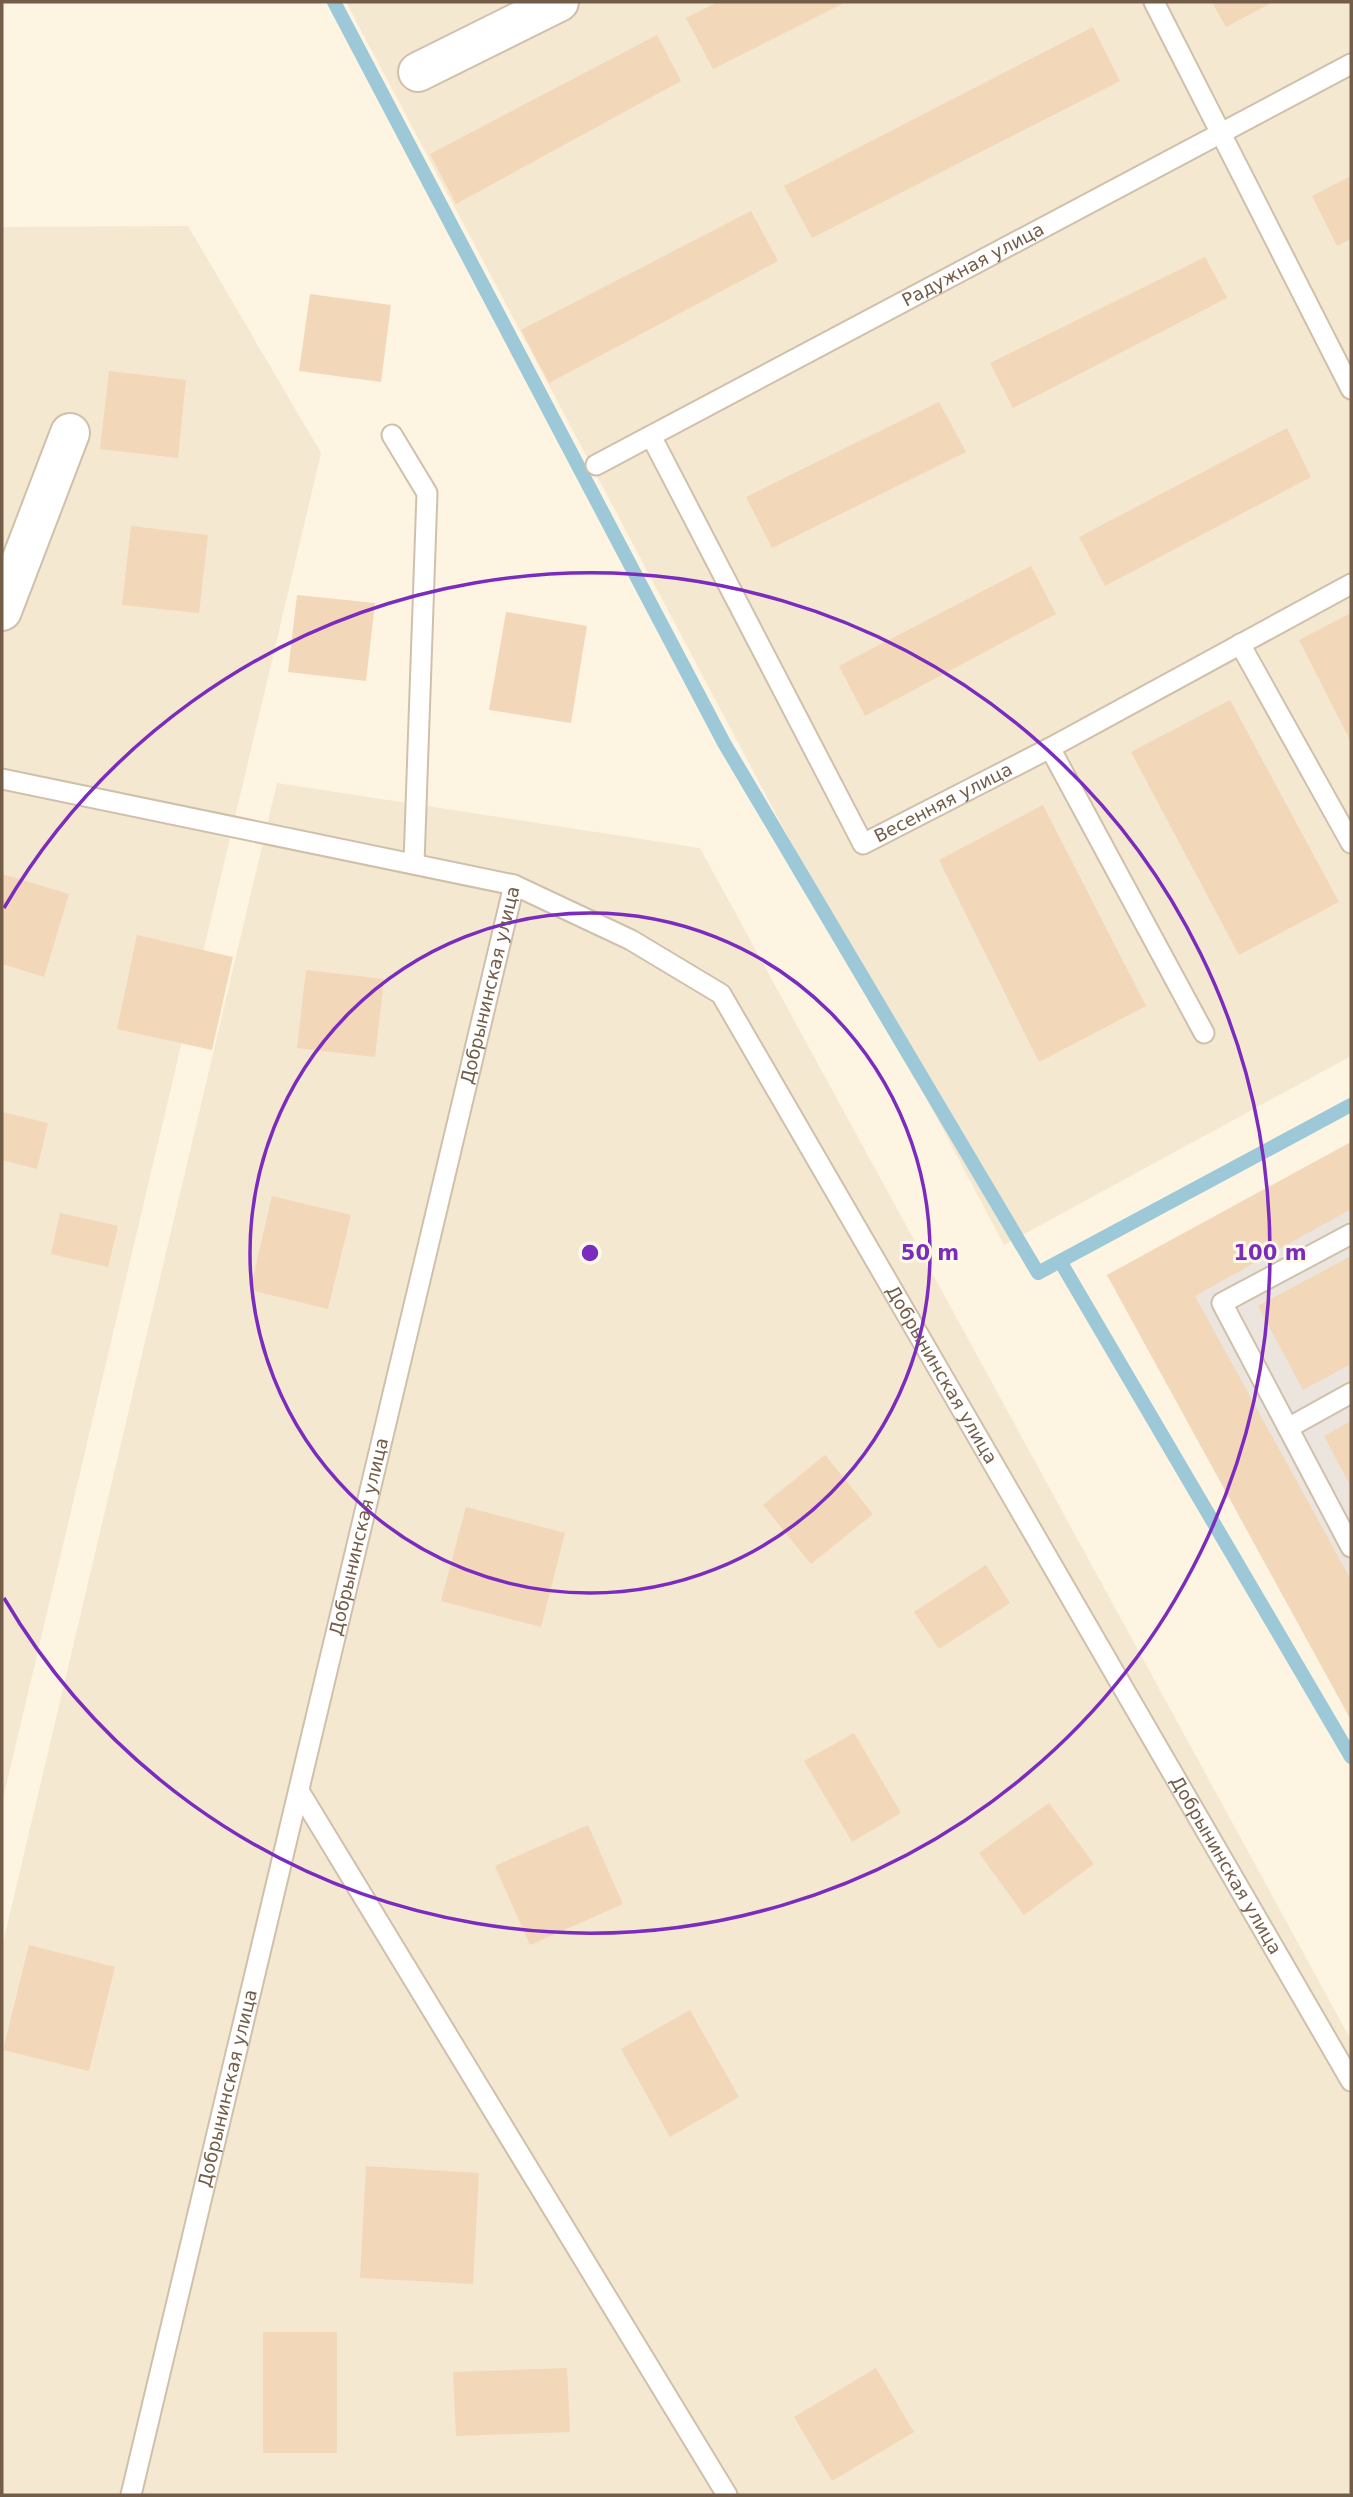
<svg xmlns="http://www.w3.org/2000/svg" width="1353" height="2497" viewBox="0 0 1353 2497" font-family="'DejaVu Sans',sans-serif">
<rect width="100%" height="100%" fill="#fdf5e2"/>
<path fill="#f4e8d0" d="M 346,2 L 1351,2 L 1351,1056 L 1004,1245 Z
M 188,226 L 321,453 L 2,1803 L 2,227 Z
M 277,783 L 700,848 L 1351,2040 L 1351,2495 L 2,2495 L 2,1947 Z"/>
<path fill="#ebe5dd" d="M 1351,1142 L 1351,1720 L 1107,1275 Z"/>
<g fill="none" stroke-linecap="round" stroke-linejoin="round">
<path stroke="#9cc8d8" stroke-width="14" d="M 334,2 L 724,743 L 1038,1273 L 1351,1105
M 1060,1261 L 1351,1757"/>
</g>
<path fill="#f2d7b9" d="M 718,2 L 846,2 L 713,69 L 686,18 Z
M 1212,2 L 1273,2 L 1226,27 Z
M 1093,27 L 1120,81 L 812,238 L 784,186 Z
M 657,35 L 681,81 L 456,204 L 430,154 Z
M 1351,176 L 1351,239 L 1337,246 L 1312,196 Z
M 751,211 L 778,261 L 549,383 L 521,330 Z
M 1205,257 L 1227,298 L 1013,408 L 990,363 Z
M 310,294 L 391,305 L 381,382 L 299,371 Z
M 109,371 L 186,380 L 178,458 L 100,449 Z
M 939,402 L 966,452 L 772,548 L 746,497 Z
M 1287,428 L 1311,477 L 1105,586 L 1079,537 Z
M 131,526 L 208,535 L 199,613 L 122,605 Z
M 1031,566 L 1056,614 L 865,716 L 839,666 Z
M 297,595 L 375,603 L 366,681 L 288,672 Z
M 506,612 L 587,626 L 571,723 L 489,710 Z
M 1351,613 L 1351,742 L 1299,640 Z
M 1230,700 L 1339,902 L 1239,955 L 1131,752 Z
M 1043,805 L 1146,1006 L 1039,1062 L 939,860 Z
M 2,874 L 69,894 L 44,977 L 2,964 Z
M 137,935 L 233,957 L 212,1050 L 117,1029 Z
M 306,970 L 384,979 L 375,1057 L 297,1048 Z
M 2,1112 L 48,1123 L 37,1169 L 2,1160 Z
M 1351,1142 L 1351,1209 L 1195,1296 L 1351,1580 L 1351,1720 L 1107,1275 Z
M 272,1196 L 351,1215 L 328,1309 L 250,1290 Z
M 60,1213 L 118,1226 L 108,1267 L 51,1254 Z
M 1351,1256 L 1351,1364 L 1303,1390 L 1258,1306 Z
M 1351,1421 L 1351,1487 L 1324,1436 Z
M 825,1455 L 873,1514 L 811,1564 L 763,1505 Z
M 466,1507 L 565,1533 L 541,1627 L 441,1601 Z
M 986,1565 L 1010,1603 L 939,1649 L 914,1612 Z
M 854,1733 L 901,1813 L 852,1842 L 804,1761 Z
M 1049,1803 L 1094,1864 L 1024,1915 L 979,1853 Z
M 588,1825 L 623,1904 L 530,1945 L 495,1866 Z
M 29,1945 L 115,1967 L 89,2071 L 3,2050 Z
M 690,2010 L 739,2097 L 670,2137 L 621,2049 Z
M 366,2166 L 479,2173 L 473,2284 L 360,2278 Z
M 263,2332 L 337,2332 L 337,2453 L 263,2453 Z
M 567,2368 L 570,2432 L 456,2436 L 453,2372 Z
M 876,2368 L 914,2432 L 832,2481 L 794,2417 Z"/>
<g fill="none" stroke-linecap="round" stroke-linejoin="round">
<g stroke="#d0c0ab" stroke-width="23">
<g id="lane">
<path d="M 1154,2 L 1351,389"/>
<path d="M 392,435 L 427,493 L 414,863"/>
<path id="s1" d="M 651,436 L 863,844 L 1050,748 L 1351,584"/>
<path id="s2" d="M 596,465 L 1351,64"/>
<path d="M 1240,644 L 1351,843"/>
<path d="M 1050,748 L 1204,1033"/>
<path d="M 2,779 L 514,885"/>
<path d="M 1351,1234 L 1222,1303 L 1351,1547"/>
<path d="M 1288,1428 L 1351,1393"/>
<path d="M 299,1791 L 727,2495"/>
<path id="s3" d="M 131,2495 L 514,885 L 631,940 L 721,994 L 1351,2081"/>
</g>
</g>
<g stroke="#d0c0ab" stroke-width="42">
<path id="street" d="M 418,72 L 559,2
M 2,611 L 70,433"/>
</g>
<use href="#lane" stroke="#fff" stroke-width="19"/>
<use href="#street" stroke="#fff" stroke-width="38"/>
</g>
<g fill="none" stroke="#7b2cbf" stroke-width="3.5">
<circle cx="590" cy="1253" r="340"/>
<path d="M4 908A680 680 0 1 1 4 1598"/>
</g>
<g text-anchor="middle" stroke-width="6" stroke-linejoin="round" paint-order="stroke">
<g font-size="18" fill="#745d48" stroke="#fff9e8">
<text dy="6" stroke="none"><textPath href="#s2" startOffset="427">Радужная улица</textPath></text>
<text dy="6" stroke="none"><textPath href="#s1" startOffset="550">Весенняя улица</textPath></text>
<text dy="6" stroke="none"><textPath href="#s3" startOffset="1552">Добрынинская улица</textPath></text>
<text dy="6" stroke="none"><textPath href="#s3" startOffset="2329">Добрынинская улица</textPath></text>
<text dy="6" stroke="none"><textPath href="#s3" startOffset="985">Добрынинская улица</textPath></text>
<text dy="6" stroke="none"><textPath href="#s3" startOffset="2896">Добрынинская улица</textPath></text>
<text dy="6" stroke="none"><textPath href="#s3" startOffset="418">Добрынинская улица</textPath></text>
</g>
</g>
<circle cx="590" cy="1253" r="10" fill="#7b2cbf" stroke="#fff9e8" stroke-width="3.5"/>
<g font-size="21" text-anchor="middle" font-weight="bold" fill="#7b2cbf" stroke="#fff9e8" stroke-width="6" stroke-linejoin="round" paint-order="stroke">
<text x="930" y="1260">50 m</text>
<text x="1270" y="1260">100 m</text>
</g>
<rect width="1353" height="2497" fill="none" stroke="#745d48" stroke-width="7"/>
</svg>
